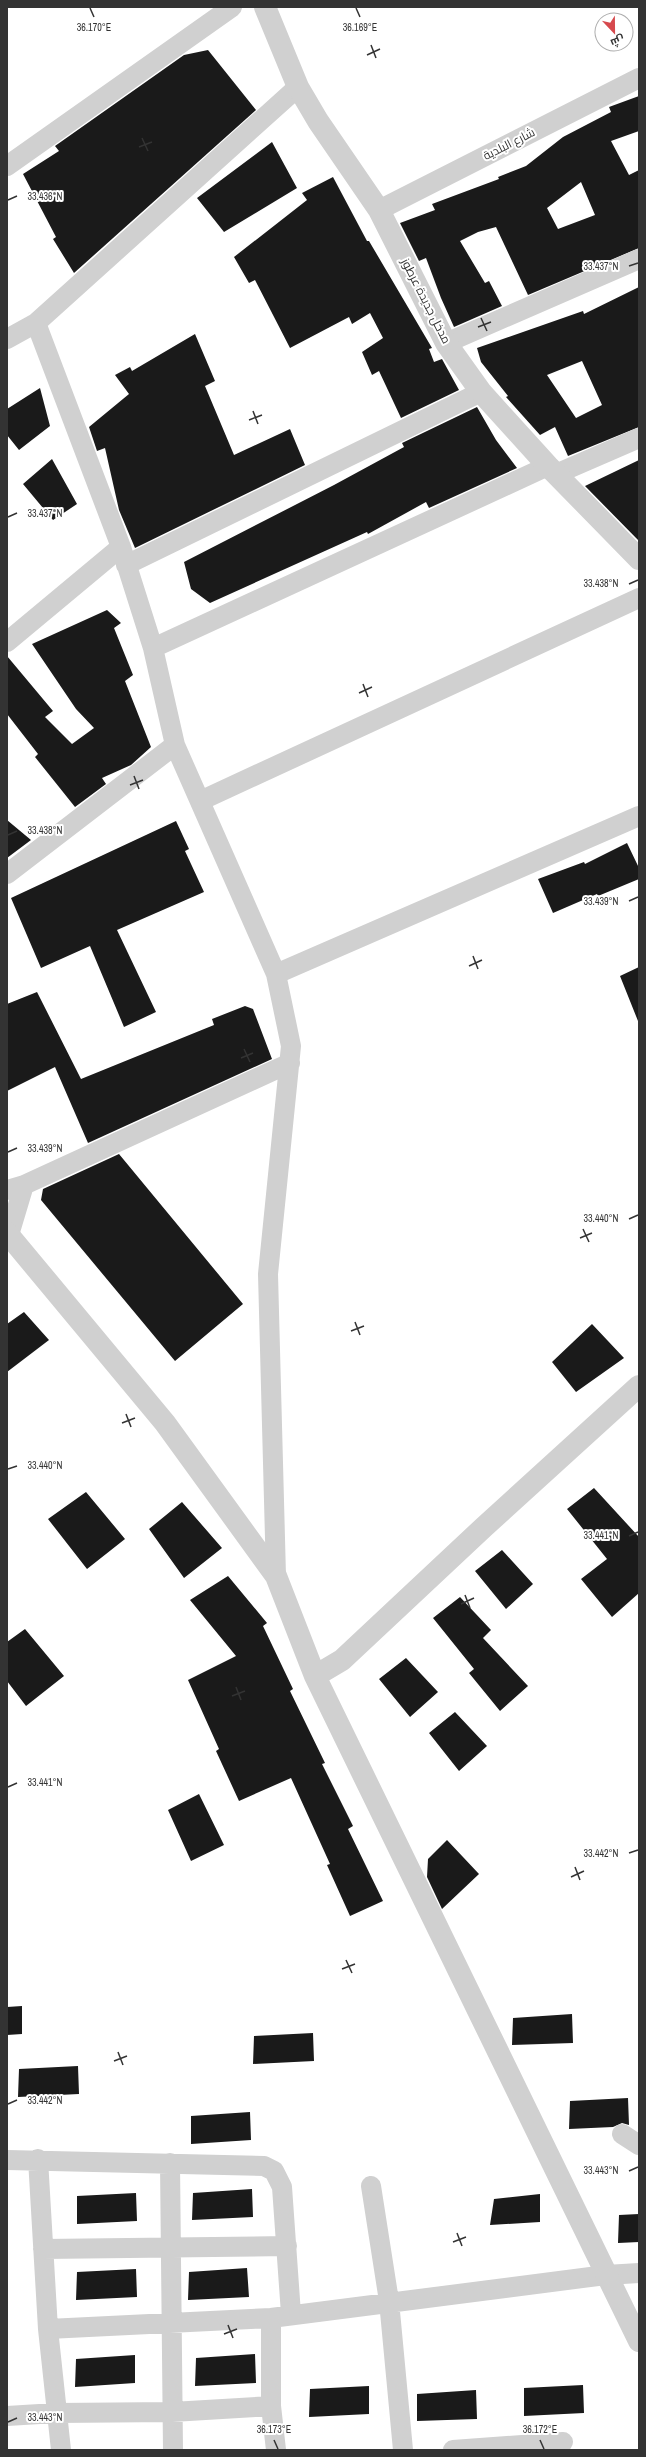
<svg xmlns="http://www.w3.org/2000/svg" width="646" height="2457" viewBox="0 0 646 2457" font-family="'Archivo Narrow',Cairo,sans-serif">
<rect width="100%" height="100%" fill="#fff"/>
<path fill="#1a1a1a" fill-rule="evenodd" d="M 208,50 L 256,110 L 74,273 L 53,239 L 56,237 L 23,174 L 59,151 L 55,146 L 184,55 Z
M 639,96 L 639,131 L 611,141 L 629,175 L 639,170 L 639,248 L 528,295 L 496,227 L 478,232 L 460,241 L 485,283 L 489,281 L 502,306 L 454,327 L 441,298 L 426,258 L 419,261 L 400,223 L 435,210 L 432,204 L 499,179 L 498,177 L 526,166 L 563,137 L 611,112 L 609,107 ZM 581,182 L 595,215 L 558,229 L 547,208 Z
M 272,142 L 297,188 L 224,232 L 197,198 Z
M 333,177 L 367,241 L 369,241 L 432,348 L 429,349 L 434,362 L 442,359 L 459,390 L 401,418 L 379,371 L 372,375 L 362,352 L 383,338 L 370,313 L 352,324 L 349,317 L 290,348 L 255,280 L 249,283 L 234,257 L 307,200 L 302,193 Z
M 639,287 L 639,427 L 568,456 L 555,427 L 540,435 L 506,397 L 508,396 L 481,362 L 477,348 L 583,311 L 584,314 ZM 582,361 L 602,405 L 576,418 L 547,375 Z
M 195,334 L 215,381 L 205,386 L 234,455 L 290,429 L 305,465 L 135,548 L 119,510 L 105,448 L 97,451 L 89,427 L 129,394 L 115,375 L 130,367 L 132,371 Z
M 40,388 L 50,426 L 19,450 L 7,435 L 7,409 Z
M 477,407 L 496,440 L 517,468 L 429,508 L 426,502 L 368,534 L 367,532 L 210,603 L 191,589 L 184,562 L 334,485 L 404,447 L 402,443 Z
M 52,459 L 77,504 L 53,520 L 23,484 Z
M 639,460 L 639,541 L 585,486 Z
M 107,610 L 121,623 L 114,628 L 133,675 L 125,681 L 151,747 L 131,765 L 102,778 L 106,784 L 75,807 L 35,757 L 38,754 L 7,714 L 7,656 L 53,711 L 45,717 L 72,744 L 94,728 L 76,709 L 32,644 Z
M 7,820 L 31,840 L 7,858 Z
M 176,821 L 189,849 L 185,851 L 204,892 L 117,930 L 156,1012 L 124,1027 L 90,946 L 41,968 L 11,898 Z
M 627,843 L 639,868 L 639,879 L 598,896 L 597,894 L 553,913 L 538,879 L 584,862 L 585,864 Z
M 639,967 L 639,1021 L 638,1021 L 620,976 Z
M 37,992 L 81,1079 L 214,1025 L 212,1019 L 245,1006 L 253,1009 L 272,1059 L 88,1143 L 55,1067 L 7,1091 L 7,1004 Z
M 119,1154 L 243,1304 L 175,1361 L 41,1200 L 43,1189 Z
M 24,1312 L 49,1340 L 7,1372 L 7,1324 Z
M 592,1324 L 624,1358 L 576,1392 L 552,1362 Z
M 594,1488 L 639,1537 L 639,1593 L 612,1617 L 581,1579 L 607,1559 L 567,1509 Z
M 86,1492 L 125,1539 L 87,1569 L 48,1519 Z
M 182,1502 L 222,1548 L 184,1578 L 149,1529 Z
M 502,1550 L 533,1584 L 506,1609 L 475,1571 Z
M 228,1576 L 267,1623 L 263,1626 L 293,1689 L 290,1691 L 325,1763 L 322,1764 L 353,1826 L 348,1829 L 383,1901 L 350,1916 L 327,1865 L 330,1864 L 291,1778 L 239,1801 L 216,1751 L 219,1749 L 188,1680 L 236,1656 L 190,1600 Z
M 460,1597 L 491,1630 L 483,1638 L 528,1686 L 500,1711 L 469,1673 L 474,1669 L 433,1618 Z
M 25,1629 L 64,1676 L 26,1706 L 7,1681 L 7,1642 Z
M 406,1658 L 438,1692 L 410,1717 L 379,1679 Z
M 455,1712 L 487,1746 L 459,1771 L 429,1733 Z
M 199,1794 L 224,1845 L 191,1861 L 168,1810 Z
M 447,1840 L 479,1874 L 442,1909 L 427,1877 L 428,1859 Z
M 22,2006 L 22,2034 L 7,2035 L 7,2007 Z
M 572,2014 L 573,2043 L 512,2045 L 513,2018 Z
M 313,2033 L 314,2061 L 253,2064 L 254,2036 Z
M 78,2066 L 79,2094 L 18,2097 L 19,2069 Z
M 628,2098 L 629,2125 L 622,2123 L 613,2127 L 569,2129 L 570,2101 Z
M 250,2112 L 251,2140 L 191,2144 L 191,2116 Z
M 252,2189 L 253,2217 L 192,2220 L 193,2193 Z
M 136,2193 L 137,2221 L 77,2224 L 77,2196 Z
M 540,2194 L 540,2222 L 490,2225 L 494,2199 Z
M 639,2214 L 639,2242 L 618,2243 L 619,2215 Z
M 247,2268 L 249,2297 L 188,2300 L 189,2272 Z
M 136,2269 L 137,2297 L 76,2300 L 77,2272 Z
M 255,2354 L 256,2383 L 195,2386 L 196,2358 Z
M 135,2355 L 135,2383 L 75,2387 L 76,2359 Z
M 583,2385 L 584,2413 L 524,2416 L 524,2388 Z
M 369,2386 L 369,2414 L 309,2417 L 310,2389 Z
M 476,2390 L 477,2419 L 417,2421 L 417,2394 Z"/>
<g fill="none" stroke-linecap="round" stroke-linejoin="round">
<path stroke="#d0d0d0" stroke-width="20" d="M 7,166 L 232,7
M 379,210 L 639,78
M 7,339 L 36,323
M 446,343 L 639,259
M 556,474 L 639,438
M 126,565 L 481,392
M 7,642 L 121,547
M 153,648 L 548,466
M 200,801 L 639,598
M 7,874 L 175,745
M 276,974 L 639,816
M 7,1190 L 24,1185 L 290,1063
M 9,1235 L 24,1185
M 276,1576 L 268,1274 L 291,1046 L 276,974 L 175,745 L 153,648 L 121,547 L 36,323 L 298,87
M 622,2134 L 639,2145
M 38,2159 L 48,2329 L 61,2450
M 7,2160 L 264,2166 L 274,2171 L 282,2187 L 291,2314
M 170,2163 L 173,2450
M 371,2186 L 389,2301 L 403,2450
M 43,2249 L 287,2246
M 271,2318 L 271,2406 L 276,2450
M 48,2329 L 271,2318 L 606,2275 L 639,2273
M 7,2416 L 56,2413 L 172,2412 L 271,2406
M 453,2450 L 563,2442"/>
<path stroke="#d0d0d0" stroke-width="22" d="M 265,7 L 298,87 L 318,121 L 379,210 L 446,343 L 481,392 L 548,466 L 639,559
M 7,1233 L 165,1423 L 276,1576 L 315,1676 L 639,2341
M 315,1676 L 342,1660 L 484,1527 L 639,1386"/>
</g>
<path fill="none" stroke="#333" stroke-width="1.5" d="M 90,8 L 94,17M 356,8 L 360,17M 371,45 L 376,58M 367,55 L 380,49M 142,138 L 148,151M 139,147 L 152,142M 8,200 L 17,196M 629,266 L 638,263M 481,318 L 487,331M 478,327 L 491,322M 253,411 L 258,424M 249,420 L 262,415M 8,517 L 17,513M 629,584 L 638,580M 363,684 L 368,697M 359,693 L 372,687M 134,776 L 139,789M 130,785 L 143,780M 8,835 L 17,831M 629,901 L 638,897M 473,956 L 478,969M 469,966 L 482,960M 244,1049 L 250,1062M 241,1058 L 253,1053M 8,1152 L 17,1148M 629,1219 L 638,1215M 583,1229 L 589,1242M 580,1238 L 592,1233M 355,1322 L 360,1335M 351,1331 L 364,1326M 126,1414 L 131,1427M 122,1423 L 135,1418M 8,1469 L 17,1466M 629,1536 L 638,1532M 465,1595 L 470,1608M 461,1604 L 474,1598M 236,1687 L 241,1700M 232,1696 L 245,1691M 8,1787 L 17,1783M 629,1853 L 638,1850M 575,1867 L 580,1880M 571,1877 L 584,1871M 346,1960 L 352,1973M 342,1969 L 355,1964M 118,2052 L 123,2065M 114,2061 L 127,2056M 8,2104 L 17,2100M 629,2171 L 638,2167M 457,2233 L 462,2246M 453,2242 L 466,2237M 228,2325 L 233,2338M 224,2334 L 237,2329M 8,2422 L 17,2418M 274,2440 L 278,2449M 540,2440 L 544,2449"/>
<g text-anchor="middle" stroke-width="4" stroke-linejoin="round" paint-order="stroke">
<g font-size="12" fill="#333" stroke="#fff">
<text transform="translate(509 144) rotate(-27)" y="4">شارع البلدية</text>
<text transform="translate(426 301) rotate(63)" y="4">مدخل جديدة عرطوز</text>
</g>
</g>
<g font-size="10" text-anchor="middle" fill="#333" stroke="#fff" stroke-width="4" stroke-linejoin="round" paint-order="stroke">
<text x="360" y="31">36.169°E</text>
<text x="94" y="31">36.170°E</text>
<text x="45" y="200">33.436°N</text>
<text x="601" y="270">33.437°N</text>
<text x="45" y="517">33.437°N</text>
<text x="601" y="587">33.438°N</text>
<text x="45" y="834">33.438°N</text>
<text x="601" y="905">33.439°N</text>
<text x="45" y="1152">33.439°N</text>
<text x="601" y="1222">33.440°N</text>
<text x="45" y="1469">33.440°N</text>
<text x="601" y="1539">33.441°N</text>
<text x="45" y="1786">33.441°N</text>
<text x="601" y="1857">33.442°N</text>
<text x="45" y="2104">33.442°N</text>
<text x="601" y="2174">33.443°N</text>
<text x="45" y="2421">33.443°N</text>
<text x="274" y="2433">36.173°E</text>
<text x="540" y="2433">36.172°E</text>
</g>
<rect width="646" height="2457" fill="none" stroke="#333333" stroke-width="16"/>
<g transform="translate(614 32) rotate(158)"><circle r="19" fill="#ffffff" stroke="#adadad"/>
<path d="M0-3L7 15L0 10L-7 15Z" fill="#d6494d"/>
<text y="-6" font-size="11" font-weight="bold" text-anchor="middle" fill="#333333">ش</text>
</g>
</svg>
